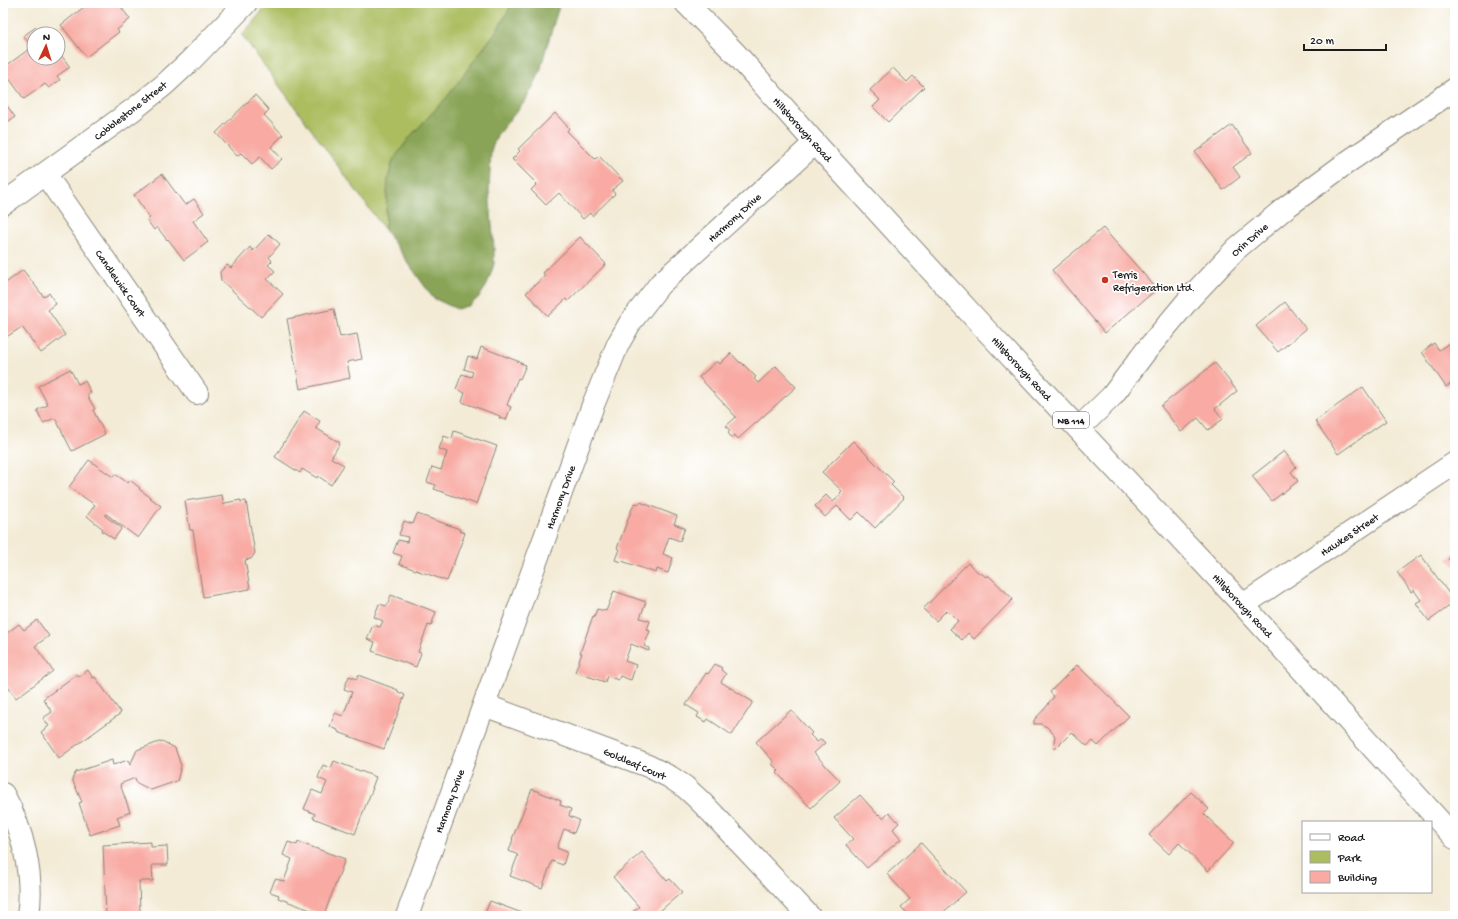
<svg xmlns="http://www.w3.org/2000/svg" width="1458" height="919" viewBox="0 0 1458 919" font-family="'Gochi Hand',sans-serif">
<rect width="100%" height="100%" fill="#fff"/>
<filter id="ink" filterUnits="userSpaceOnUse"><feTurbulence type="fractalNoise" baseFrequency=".025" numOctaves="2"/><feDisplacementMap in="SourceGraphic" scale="8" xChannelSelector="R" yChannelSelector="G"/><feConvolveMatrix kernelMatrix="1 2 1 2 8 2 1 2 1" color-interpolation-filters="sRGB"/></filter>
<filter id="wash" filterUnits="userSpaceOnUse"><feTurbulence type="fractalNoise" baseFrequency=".012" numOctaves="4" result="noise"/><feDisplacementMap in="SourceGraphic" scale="16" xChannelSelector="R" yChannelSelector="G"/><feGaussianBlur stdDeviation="0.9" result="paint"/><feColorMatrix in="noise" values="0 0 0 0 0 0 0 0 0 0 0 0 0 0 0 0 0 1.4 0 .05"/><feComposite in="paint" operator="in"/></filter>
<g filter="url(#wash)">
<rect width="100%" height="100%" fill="#f3ebd6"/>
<path fill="#acbd61" stroke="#646c3e" d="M 269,3 L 513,3 L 497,30 L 447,97 L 410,137 L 394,160 L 388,179 L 385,230 L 242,35 Z"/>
<path fill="#89a457" stroke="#52603a" d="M 513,3 L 560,3 L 545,52 L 540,72 L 534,85 L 526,100 L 497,135 L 491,151 L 489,191 L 494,248 L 494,264 L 487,285 L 479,297 L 470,305 L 457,309 L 433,298 L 385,230 L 388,179 L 393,160 L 410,137 L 447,97 L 497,30 Z"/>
<g id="blocks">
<path fill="#f8aaa3" d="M 89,3 L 118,3 L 130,19 L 117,30 L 119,32 L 86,57 L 61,25 Z
M 36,27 L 42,34 L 34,34 L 34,58 L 58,58 L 58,51 L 70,67 L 57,76 L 60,80 L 49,88 L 45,84 L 24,99 L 3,70 L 3,68 L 32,47 L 23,36 Z
M 893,68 L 907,82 L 913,76 L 924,87 L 888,122 L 873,107 L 880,100 L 870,90 Z
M 255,95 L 269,110 L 264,115 L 283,135 L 271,147 L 282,159 L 271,169 L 260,157 L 252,164 L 241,153 L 237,156 L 216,133 Z
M 3,100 L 15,117 L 3,125 Z
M 555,113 L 569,128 L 567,131 L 595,159 L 599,156 L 623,181 L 612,190 L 615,194 L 592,216 L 590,213 L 583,219 L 559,193 L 546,205 L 531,190 L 537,184 L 512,159 L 520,151 L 518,149 Z
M 1232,125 L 1252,153 L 1233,167 L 1240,177 L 1223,190 L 1195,152 Z
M 162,174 L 185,205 L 194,199 L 204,213 L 193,221 L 208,242 L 184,260 L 168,239 L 167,240 L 157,227 L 154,230 L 147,220 L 150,218 L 134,195 Z
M 1103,228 L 1157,289 L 1105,333 L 1052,270 Z
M 269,234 L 280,244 L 269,257 L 272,261 L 268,265 L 275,271 L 267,279 L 283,294 L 261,317 L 221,280 L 220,272 L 227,265 L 231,268 L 250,247 L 253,251 Z
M 580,237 L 606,264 L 568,301 L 566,299 L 548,316 L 526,293 L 545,276 L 543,273 Z
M 23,270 L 44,297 L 49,293 L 56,304 L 48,310 L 65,335 L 41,353 L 22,327 L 3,339 L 3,321 L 4,320 L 3,318 L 3,285 Z
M 1285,302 L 1306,329 L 1278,352 L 1256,326 Z
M 334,309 L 340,337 L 357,334 L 362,359 L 347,362 L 350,378 L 300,389 L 287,319 Z
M 1455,339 L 1455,381 L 1446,387 L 1422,352 L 1434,343 L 1439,350 Z
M 481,347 L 520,362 L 520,363 L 526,365 L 520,379 L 518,378 L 507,405 L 511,407 L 506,420 L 499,418 L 500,416 L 462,402 L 465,393 L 456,389 L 462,374 L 471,377 L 473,372 L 464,369 L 468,356 L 477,359 Z
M 731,353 L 740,363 L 741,362 L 756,377 L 754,379 L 758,383 L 776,366 L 796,387 L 738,439 L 735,435 L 732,438 L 728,433 L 730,431 L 726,426 L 736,417 L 699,377 L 717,361 L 720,364 Z
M 1215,363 L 1237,391 L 1215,409 L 1223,419 L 1208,430 L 1198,418 L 1181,432 L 1161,406 Z
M 70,369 L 78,384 L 85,381 L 91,393 L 87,395 L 95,409 L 93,410 L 105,434 L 72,451 L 55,418 L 43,423 L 37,410 L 48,405 L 38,386 Z
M 1363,387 L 1386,421 L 1338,454 L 1315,421 Z
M 304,411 L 320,421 L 316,428 L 340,443 L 331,458 L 344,465 L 331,485 L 318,476 L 317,478 L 302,469 L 300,473 L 275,457 Z
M 454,431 L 497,446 L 476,504 L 434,489 L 436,485 L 427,482 L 432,467 L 441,470 L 447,452 L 439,449 L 444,436 L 452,439 Z
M 853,441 L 894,482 L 891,485 L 904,498 L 875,528 L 859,512 L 851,520 L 837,506 L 825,517 L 815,506 L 826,495 L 833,502 L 841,494 L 840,493 L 842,491 L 822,472 Z
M 1284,451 L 1296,467 L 1291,472 L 1298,481 L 1272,501 L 1252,476 Z
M 89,460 L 113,477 L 115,474 L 128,483 L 130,480 L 140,488 L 139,489 L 150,497 L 149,497 L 161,506 L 138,538 L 106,514 L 105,516 L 122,528 L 114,539 L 102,531 L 103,529 L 87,516 L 95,505 L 69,487 Z
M 222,495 L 224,505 L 225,503 L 241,500 L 241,502 L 246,501 L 255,553 L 251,559 L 245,560 L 250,589 L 203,597 L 193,530 L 190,530 L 185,501 Z
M 640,502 L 677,516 L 674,524 L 685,528 L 680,541 L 669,537 L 663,554 L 673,558 L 668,573 L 657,569 L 656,573 L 622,561 L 621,562 L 615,560 L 619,549 L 617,548 L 631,511 L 635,503 L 639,504 Z
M 417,514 L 460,529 L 459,531 L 465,533 L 447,581 L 399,564 L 402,556 L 393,553 L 398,540 L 407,542 L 408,537 L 399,535 L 404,521 L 413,524 Z
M 1455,552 L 1455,567 L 1448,559 Z
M 1421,555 L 1455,602 L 1429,621 L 1416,603 L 1421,600 L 1414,590 L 1411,592 L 1397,572 Z
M 968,563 L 980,574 L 981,573 L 986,577 L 988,575 L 1013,599 L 974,639 L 968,633 L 962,640 L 950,629 L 958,621 L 947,610 L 936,621 L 923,609 Z
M 614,591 L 646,602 L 640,618 L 650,621 L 647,630 L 650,631 L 644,646 L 649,648 L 649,651 L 631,644 L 625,661 L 636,665 L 631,680 L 620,676 L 618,680 L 607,676 L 605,682 L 575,672 L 582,653 L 580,653 L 593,616 L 594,617 L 597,609 L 606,611 Z
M 391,595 L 436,612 L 431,626 L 428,625 L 418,652 L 421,653 L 416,667 L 372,651 L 375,642 L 367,639 L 373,625 L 380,627 L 383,621 L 374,617 L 379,604 L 387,606 Z
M 37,620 L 49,636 L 35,646 L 53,671 L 16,698 L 3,680 L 4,676 L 3,674 L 3,636 L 19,624 L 24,630 Z
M 715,664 L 722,668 L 721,670 L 726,674 L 721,682 L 753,702 L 732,735 L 708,719 L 706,722 L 697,717 L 699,713 L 686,705 L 706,673 L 708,674 Z
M 1077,665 L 1129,716 L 1098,746 L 1093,741 L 1087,746 L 1072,732 L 1055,749 L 1053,748 L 1055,736 L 1051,731 L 1047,727 L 1041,724 L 1034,724 L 1034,720 L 1048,705 L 1049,702 L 1054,697 L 1050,692 Z
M 88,670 L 93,678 L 95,677 L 121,713 L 59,758 L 41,732 L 49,726 L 43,718 L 52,712 L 43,699 L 77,674 L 79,677 Z
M 358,675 L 398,690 L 398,692 L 405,695 L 384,749 L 338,732 L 338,730 L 330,727 L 335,713 L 343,716 L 352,692 L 344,689 L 349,676 L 357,679 Z
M 791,710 L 812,733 L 810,735 L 817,742 L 821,739 L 825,743 L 814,753 L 840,781 L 811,808 L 777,773 L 779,771 L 772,764 L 774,762 L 756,742 Z
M 162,741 L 175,748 L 181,766 L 177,781 L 151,790 L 137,783 L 135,778 L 120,784 L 130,812 L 117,817 L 120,825 L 90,835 L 79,803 L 82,802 L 72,779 L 76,772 L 112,760 L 113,765 L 128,760 L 130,765 L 137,750 Z
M 334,761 L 376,777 L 372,788 L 373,788 L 365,807 L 355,834 L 313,818 L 315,814 L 304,809 L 312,790 L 322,794 L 327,782 L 318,778 L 323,765 L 331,768 Z
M 532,789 L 561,801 L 560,805 L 571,809 L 569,816 L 579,820 L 574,833 L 564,829 L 557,848 L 567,852 L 563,865 L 552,861 L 542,888 L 510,876 L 518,855 L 509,851 L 513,839 L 512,839 Z
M 1191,792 L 1209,809 L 1204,814 L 1234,843 L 1208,871 L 1179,843 L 1169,854 L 1149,835 Z
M 860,795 L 878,815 L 879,814 L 883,818 L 889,812 L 899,823 L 893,829 L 901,839 L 867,868 L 846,845 L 853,839 L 834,818 Z
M 151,842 L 151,847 L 167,846 L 168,865 L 152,865 L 153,881 L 139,881 L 140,913 L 106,915 L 103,845 Z
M 288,842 L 297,845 L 298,842 L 345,859 L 324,915 L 278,898 L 279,895 L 270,892 L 275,879 L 284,881 L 292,859 L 283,855 Z
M 921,843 L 966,892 L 939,916 L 910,916 L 901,907 L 910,899 L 887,874 Z
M 642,852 L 667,881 L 670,879 L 682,892 L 654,916 L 633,916 L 631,913 L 639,907 L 613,877 Z
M 490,901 L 530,916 L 484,916 Z"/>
</g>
</g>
<g filter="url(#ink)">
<use href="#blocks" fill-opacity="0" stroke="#888479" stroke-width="1"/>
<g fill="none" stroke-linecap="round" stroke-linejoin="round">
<g stroke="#888479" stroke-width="24">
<path id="minor" d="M 45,174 L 197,393
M 3,204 L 134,109 L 164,85 L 191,60 L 246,3
M 1079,428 L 1112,396 L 1145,352 L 1190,298 L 1236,249 L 1285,208 L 1349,161 L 1455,89
M 1243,605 L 1455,463
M 484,705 L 648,766 L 670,777 L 685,787 L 697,798 L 712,813 L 809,916
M 3,794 C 23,829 34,876 28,916
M 407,916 L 593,405 L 618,344 L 630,323 L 660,284 L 815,143"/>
</g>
<g stroke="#888479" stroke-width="24">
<path id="primary" d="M 686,3 L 736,54 L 815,143 L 985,329 L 1243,605 L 1455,838"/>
</g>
<use href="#minor" stroke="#fff" stroke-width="22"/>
<use href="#primary" stroke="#fff" stroke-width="22"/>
</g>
</g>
<circle fill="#c8321e" stroke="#fff" stroke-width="1.5" cx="1105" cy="280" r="4"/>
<g text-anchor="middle" stroke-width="3.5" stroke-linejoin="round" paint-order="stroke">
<rect fill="#fff" stroke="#606060" stroke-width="1" x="1053" y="412" width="36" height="16" rx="3"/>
<g font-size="10" font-weight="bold" fill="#1c1c1c">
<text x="1071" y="424">NB 114</text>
</g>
<g font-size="11" fill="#1c1c1c" stroke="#fff">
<text transform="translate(130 110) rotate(-38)" y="4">Cobblestone Street</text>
<text transform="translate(803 129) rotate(48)" y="4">Hillsborough Road</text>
<text transform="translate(734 217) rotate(-42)" y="4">Harmony Drive</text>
<text transform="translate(1249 239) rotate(-41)" y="4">Orin Drive</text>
<text transform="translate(121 283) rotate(55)" y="4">Candlewick Court</text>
<text transform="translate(1022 368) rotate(47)" y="4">Hillsborough Road</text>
<text transform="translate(560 497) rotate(-70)" y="4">Harmony Drive</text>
<text transform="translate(1349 534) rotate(-34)" y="4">Hawkes Street</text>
<text transform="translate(1243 605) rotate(47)" y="4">Hillsborough Road</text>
<text transform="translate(635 763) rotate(23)" y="4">Goldleaf Court</text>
<text transform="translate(449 801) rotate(-70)" y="4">Harmony Drive</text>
</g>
<g font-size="11" fill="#1c1c1c" stroke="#fff" text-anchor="start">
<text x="1113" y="278">Terris<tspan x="1113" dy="13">Refrigeration Ltd.</tspan></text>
</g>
</g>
<rect width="1458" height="919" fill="none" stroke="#fff" stroke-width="16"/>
<rect x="1302" y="821" width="130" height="72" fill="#ffffff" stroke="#a4a4a4"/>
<rect x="1310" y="834" width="20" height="6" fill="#ffffff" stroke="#a4a4a4"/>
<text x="1338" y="841" font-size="12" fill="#1c1c1c">Road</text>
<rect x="1310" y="851" width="20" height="12" fill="#acbd61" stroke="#a4a4a4"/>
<text x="1338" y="861" font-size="12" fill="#1c1c1c">Park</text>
<rect x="1310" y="871" width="20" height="12" fill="#f8aaa3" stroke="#a4a4a4"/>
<text x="1338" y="881" font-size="12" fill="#1c1c1c">Building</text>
<g transform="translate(46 46) rotate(4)"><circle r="19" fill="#ffffff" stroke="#a4a4a4"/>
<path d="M0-3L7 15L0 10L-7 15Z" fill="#c8321e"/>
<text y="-6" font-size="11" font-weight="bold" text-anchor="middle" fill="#1c1c1c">N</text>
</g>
<path d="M1304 44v6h82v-6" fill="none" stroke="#1c1c1c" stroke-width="2"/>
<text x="1310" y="44" font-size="12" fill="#1c1c1c" stroke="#ffffff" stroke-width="3" paint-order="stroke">20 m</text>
</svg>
